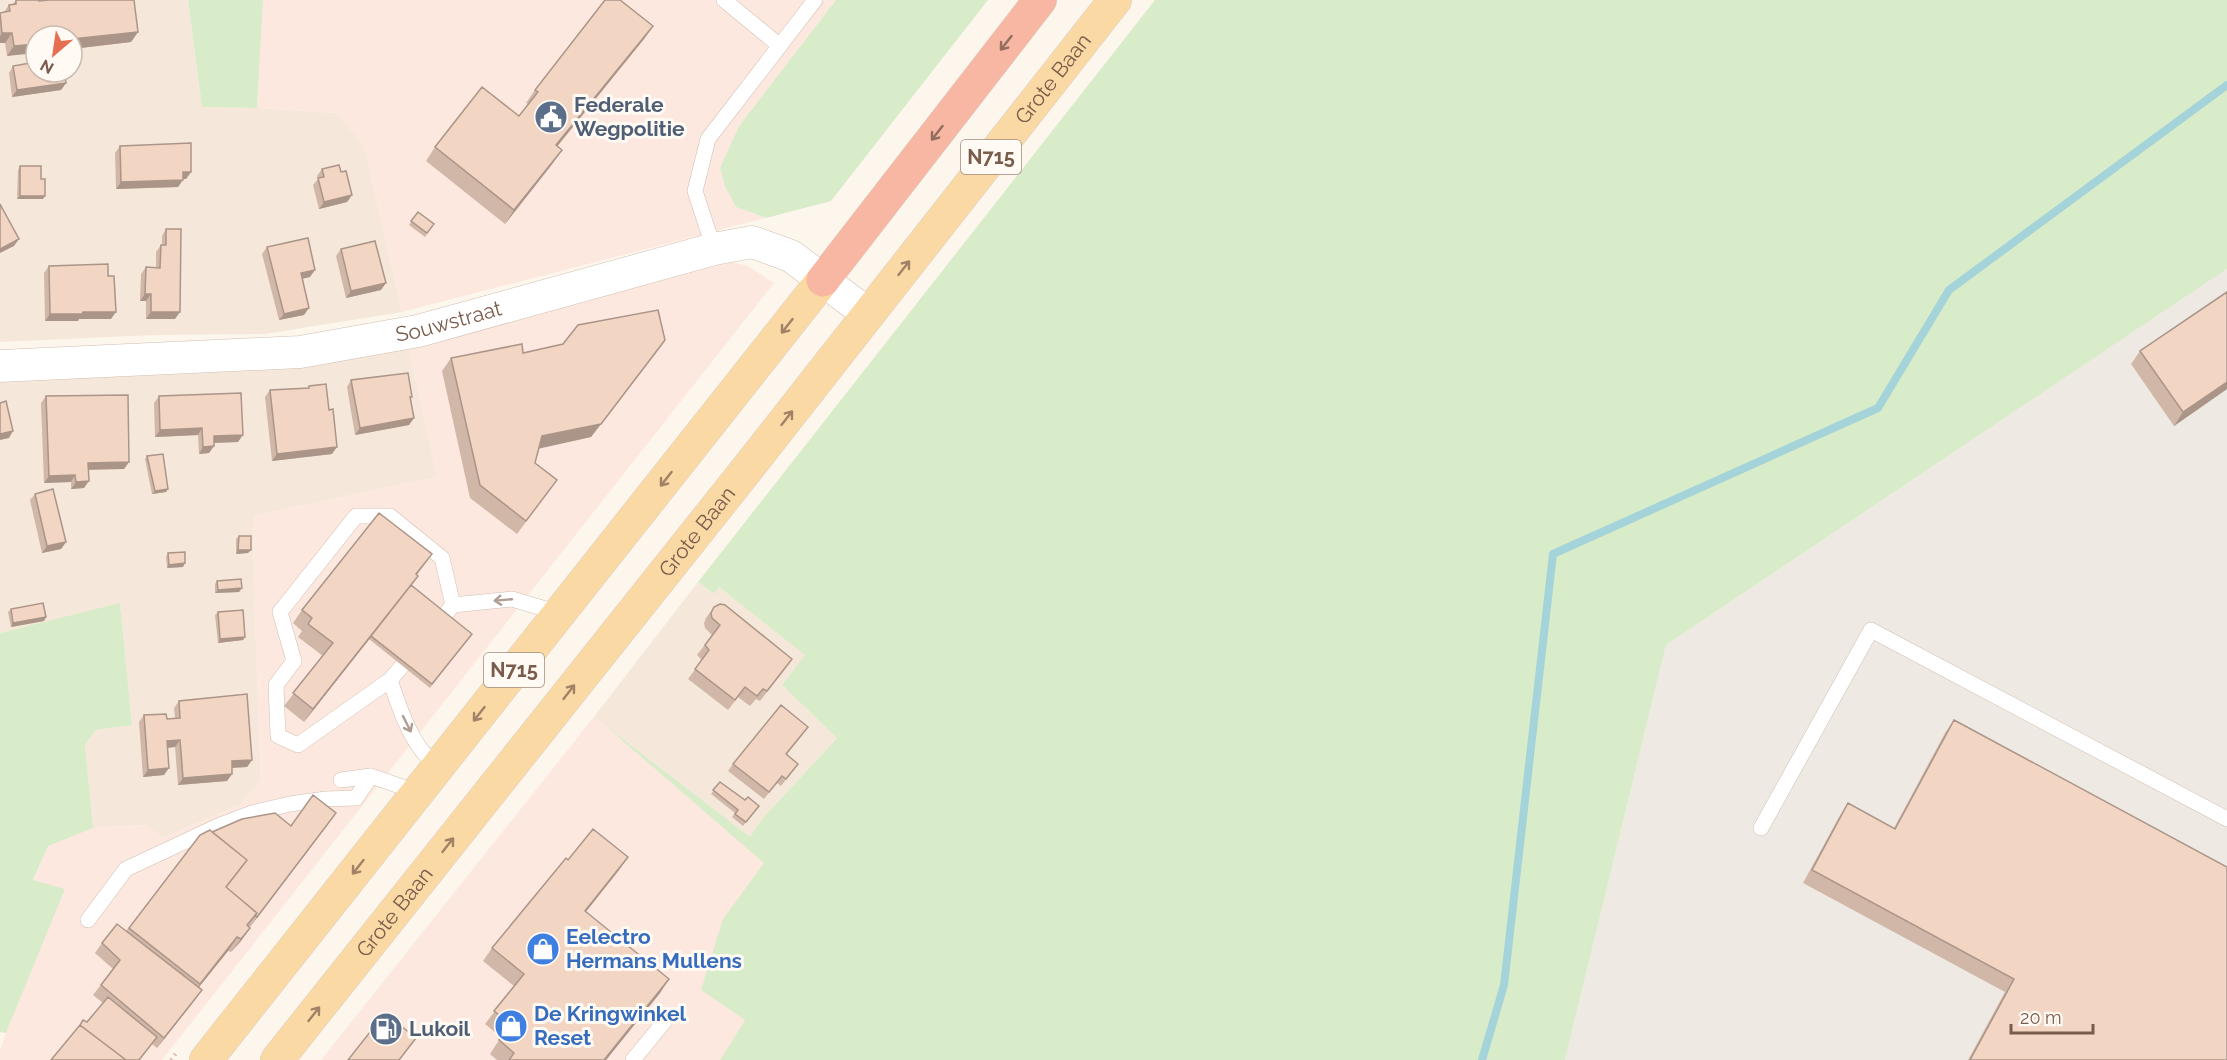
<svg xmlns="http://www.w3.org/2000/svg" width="2227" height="1060" viewBox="0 0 2227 1060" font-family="Raleway,sans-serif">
<rect width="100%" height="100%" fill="#fdf6ec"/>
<path fill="#f5e8da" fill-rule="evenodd" d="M 0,0 L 188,0 L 202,107 L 257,108 L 337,113 L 364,145 L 402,312 L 265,334 L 156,335 L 0,342 ZM 36,36 L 72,36 L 72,72 L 36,72 Z
M 409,347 L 437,477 L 253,516 L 254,593 L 261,780 L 241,804 L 163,838 L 145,825 L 93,828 L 85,745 L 96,730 L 132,725 L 120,604 L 0,633 L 0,379 L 81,374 L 247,371 L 306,365 Z
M 698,582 L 713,594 L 719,587 L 806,655 L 782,685 L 837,738 L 763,818 L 750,838 L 603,724 L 593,718 Z"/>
<path fill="#fde8e0" d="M 263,0 L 836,0 L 739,126 L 736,207 L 766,218 L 402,312 L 364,145 L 337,113 L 257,108 Z
M 732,262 L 748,266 L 774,283 L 162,1060 L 0,1060 L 0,1050 L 6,1033 L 64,889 L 33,881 L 48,845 L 93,828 L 145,825 L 163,838 L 241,804 L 261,780 L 254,593 L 253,516 L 437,477 L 409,347 Z
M 593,718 L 603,724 L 765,863 L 723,919 L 745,1020 L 720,1060 L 321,1060 Z"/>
<path fill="#efe9e4" d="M 2227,269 L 2227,1060 L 1565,1060 L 1666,645 Z"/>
<path fill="#d8ecc9" d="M 188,0 L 263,0 L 257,108 L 202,107 Z
M 836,0 L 988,0 L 831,201 L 766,218 L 736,207 L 725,186 L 720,168 L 739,126 Z
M 1155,0 L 2227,0 L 2227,269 L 1666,645 L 1565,1060 L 720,1060 L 745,1020 L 701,990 L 723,919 L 764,863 L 603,724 L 750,837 L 763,818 L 837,738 L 782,685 L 805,655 L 719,587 L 714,594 L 698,582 Z
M 120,603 L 132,725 L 96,730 L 85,745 L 93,828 L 48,846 L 33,880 L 65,889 L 6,1033 L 0,1032 L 0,633 Z"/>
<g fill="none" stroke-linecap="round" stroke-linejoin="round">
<path stroke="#a5d3da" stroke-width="8" d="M 1482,1060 L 1504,985 L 1553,554 L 1878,408 L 1949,290 L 2227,85"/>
<g stroke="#d1beb0" stroke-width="16">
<path id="lane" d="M 724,0 L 780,46
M 714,249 L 695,191 L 708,139 L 815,0
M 447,612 L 453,605 L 512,599 L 559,613
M 415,651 L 390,680 C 400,710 412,747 437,766
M 390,680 L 298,745 L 278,736 L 276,685 L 294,661 L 280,612 L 356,516 L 390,516 L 442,558 L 453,605
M 341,780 L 371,776 L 417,792
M 1761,828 L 1871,630 L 2227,819
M 88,920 L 126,869 L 218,826 L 252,813 L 290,804 L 326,799 L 356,798 L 371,776
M 633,1060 L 668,1017"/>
</g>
<g stroke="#d1beb0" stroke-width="33">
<g id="street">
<path id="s1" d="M 0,366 L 300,352 L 418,331 L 714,249 L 752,242 L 791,256 L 868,314"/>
</g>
</g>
<g stroke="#dad1cd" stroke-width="34">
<g id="primary">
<path d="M 206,1060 L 823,280"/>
<path id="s2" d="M 277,1060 L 751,464 L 1115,0"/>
</g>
</g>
<g stroke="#dad1cd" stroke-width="34">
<path id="highway" d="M 823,280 L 1040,0"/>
</g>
<path stroke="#d9b8a5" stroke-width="4" stroke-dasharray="1.5 4.5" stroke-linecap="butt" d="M 171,1060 L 177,1052"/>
<use href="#lane" stroke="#fff" stroke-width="15"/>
<use href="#street" stroke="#fff" stroke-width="32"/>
<use href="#primary" stroke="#fbd9a5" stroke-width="33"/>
<use href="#highway" stroke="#f7b7a3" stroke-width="33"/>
</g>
<path fill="#d1b7a8" d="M 16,0 L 39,0 L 39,1 L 138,32 L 131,42 L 72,49 L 72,36 L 7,56 L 5,43 L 0,43 L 0,13 L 4,12 L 9,5 L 12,5 Z
M 653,26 L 644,39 L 557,146 L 553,163 L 505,224 L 426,161 L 435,147 L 519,116 L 528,104 L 526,103 L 535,90 Z
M 13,66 L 66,83 L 61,90 L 12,97 L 9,73 Z
M 120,146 L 191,172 L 186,179 L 183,179 L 178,187 L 116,189 L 115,153 Z
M 20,166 L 41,179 L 43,199 L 17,199 L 18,170 Z
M 322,169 L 341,172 L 352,195 L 347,202 L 319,209 L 313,185 L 318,179 L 317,176 Z
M 418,212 L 434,224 L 425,237 L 409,225 Z
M 166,229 L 175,319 L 146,319 L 146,301 L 140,301 L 141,274 L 146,267 L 156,268 L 156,252 L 161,245 L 162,245 L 162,236 Z
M 267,247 L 310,277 L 302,279 L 304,315 L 279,320 L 262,254 Z
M 341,249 L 381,290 L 346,298 L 336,256 Z
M 49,266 L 108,276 L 111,319 L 79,319 L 78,321 L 45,321 L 44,273 Z
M 2227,292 L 2227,389 L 2174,426 L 2131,364 L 2140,351 Z
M 656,353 L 591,437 L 539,448 L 535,463 L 557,480 L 517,534 L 470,498 L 442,371 L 451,358 Z
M 351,380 L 411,400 L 414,418 L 409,425 L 355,435 L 347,387 Z
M 309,386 L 332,454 L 272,461 L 265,397 L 270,390 L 308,388 Z
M 46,396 L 129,462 L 124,469 L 88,469 L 84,488 L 71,489 L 71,482 L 44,483 L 41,403 Z
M 159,396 L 238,442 L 214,443 L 214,446 L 209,453 L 199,454 L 198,435 L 155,437 L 154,403 Z
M 147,456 L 168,489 L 166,492 L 152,494 L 145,459 Z
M 35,494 L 66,542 L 61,549 L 42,553 L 30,500 Z
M 239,536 L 248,553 L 236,554 L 236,539 Z
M 168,553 L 183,567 L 167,568 L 166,557 Z
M 432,554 L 417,575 L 418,576 L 411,585 L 472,634 L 430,688 L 369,639 L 304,722 L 284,706 L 323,656 L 298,637 L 302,631 L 293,623 L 302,610 Z
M 217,581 L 242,588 L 239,592 L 215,593 L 215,584 Z
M 714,607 L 785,669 L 760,701 L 756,699 L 750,706 L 738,697 L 728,710 L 688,679 L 702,660 L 697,655 L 712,635 L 705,628 L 704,623 L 706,618 Z
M 11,609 L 46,617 L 44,621 L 11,627 L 8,612 Z
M 218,612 L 245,637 L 243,640 L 218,643 L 215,615 Z
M 179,701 L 252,760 L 247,767 L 232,768 L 232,774 L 227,781 L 178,785 L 175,747 L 168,748 L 164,775 L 143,777 L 139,722 L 144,715 L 167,719 L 175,718 L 174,708 Z
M 1954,720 L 2227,1060 L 1968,1060 L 2005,992 L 1803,883 L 1839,817 L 1848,803 L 1894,828 L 1945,733 Z
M 803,734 L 787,754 L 798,764 L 781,786 L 777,783 L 764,799 L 728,771 L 733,764 Z
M 720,782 L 745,800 L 759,806 L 743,826 L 732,817 L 735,813 L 711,794 Z
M 329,823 L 250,927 L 250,928 L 241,941 L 231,952 L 228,951 L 198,988 L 202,990 L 157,1048 L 152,1044 L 87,1022 L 103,1003 L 93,995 L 113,969 L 95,953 L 102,943 L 126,931 L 200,835 L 212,832 Z
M 568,860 L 619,870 L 586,912 L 669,979 L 660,993 L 606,1060 L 497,1060 L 490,1054 L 501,1037 L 485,1024 L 514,986 L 483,961 L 492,948 Z"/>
<path fill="#aa9588" d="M 653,26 L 644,39 L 547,159 L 556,145 Z
M 138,32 L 131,42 L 72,49 L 72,39 Z
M 2,33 L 12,33 L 5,43 L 0,43 L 0,36 Z
M 36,44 L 36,53 L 7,56 L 14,46 Z
M 66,83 L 61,90 L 12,97 L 17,90 Z
M 562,150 L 553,163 L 505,224 L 514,210 Z
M 183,172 L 191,172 L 186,179 L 178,179 Z
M 183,180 L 178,187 L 116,189 L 121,182 Z
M 352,195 L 347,202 L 319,209 L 324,202 Z
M 20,196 L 45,196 L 43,199 L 17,199 Z
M 19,239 L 14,246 L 0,253 L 0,249 Z
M 315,270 L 310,277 L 296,280 L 301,273 Z
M 386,283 L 381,290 L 346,298 L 351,291 Z
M 145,294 L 151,294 L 146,301 L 140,301 Z
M 309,308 L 304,315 L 279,320 L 284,314 Z
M 83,312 L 116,312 L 111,319 L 79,319 L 78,321 L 45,321 L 50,314 Z
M 151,312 L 180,312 L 175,319 L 146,319 Z
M 665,340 L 591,437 L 533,450 L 542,436 Z
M 2227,382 L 2227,389 L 2174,426 L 2183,412 Z
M 414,418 L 409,425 L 355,435 L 360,428 Z
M 202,428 L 198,435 L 155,437 L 160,430 Z
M 13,431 L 9,438 L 0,440 L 0,434 Z
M 243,435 L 238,442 L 209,443 L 214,436 Z
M 214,446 L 209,453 L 199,454 L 203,447 Z
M 337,447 L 332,454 L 272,461 L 277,454 Z
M 129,462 L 124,469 L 83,470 L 88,463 Z
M 75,475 L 71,482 L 44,483 L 49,476 Z
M 89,481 L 84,488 L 71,489 L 76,482 Z
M 168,489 L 166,492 L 152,494 L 155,491 Z
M 66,542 L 61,549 L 42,553 L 47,546 Z
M 238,550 L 251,550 L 248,553 L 236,554 Z
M 185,563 L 183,567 L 167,568 L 169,565 Z
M 418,576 L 409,589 L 304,722 L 313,709 Z
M 242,588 L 239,592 L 215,593 L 218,590 Z
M 46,617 L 44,621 L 11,627 L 13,623 Z
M 245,637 L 243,640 L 218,643 L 220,639 Z
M 180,740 L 175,747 L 162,748 L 167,741 Z
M 252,760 L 247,767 L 227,768 L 232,761 Z
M 169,768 L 164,775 L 143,777 L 148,770 Z
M 232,774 L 227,781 L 178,785 L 183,778 Z
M 336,813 L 329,823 L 250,927 L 257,917 Z
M 628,857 L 619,870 L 576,924 L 585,911 Z
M 250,928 L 241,941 L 231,952 L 241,939 Z
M 237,937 L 228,951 L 191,997 L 200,984 Z
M 669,979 L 660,993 L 606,1060 L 604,1060 Z
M 202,990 L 195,1000 L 157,1048 L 164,1038 Z"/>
<path fill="#f3d5c3" stroke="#aa9588" stroke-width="1.5" d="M 16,0 L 39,0 L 39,1 L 49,0 L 134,0 L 138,32 L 72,39 L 72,36 L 36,36 L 36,44 L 14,46 L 12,33 L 2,33 L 0,13 L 10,11 L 9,5 L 16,4 Z
M 605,0 L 620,0 L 653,26 L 556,145 L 562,150 L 514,210 L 435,147 L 482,87 L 519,116 L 538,92 L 535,90 Z
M 36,62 L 36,72 L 64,72 L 66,83 L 17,90 L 13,66 Z
M 191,143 L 191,172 L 183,172 L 183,180 L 121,182 L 120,146 Z
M 339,165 L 341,172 L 346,171 L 352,195 L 324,202 L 318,178 L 324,177 L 322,169 Z
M 20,166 L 41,166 L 41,179 L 45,179 L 45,196 L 20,196 Z
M 0,204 L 19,239 L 0,249 Z
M 418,212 L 434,224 L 427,233 L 411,221 Z
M 166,229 L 181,229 L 180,312 L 151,312 L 151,294 L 145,294 L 146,267 L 160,268 L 161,245 L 166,245 Z
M 308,238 L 315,270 L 301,273 L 309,308 L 284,314 L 267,247 Z
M 375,241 L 386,283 L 351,291 L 341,249 Z
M 108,264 L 108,276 L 114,276 L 116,312 L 83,312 L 82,314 L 50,314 L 49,266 Z
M 2227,292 L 2227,382 L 2183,412 L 2140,351 Z
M 658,310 L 665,340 L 601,424 L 542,436 L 535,463 L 557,480 L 526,521 L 480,485 L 451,358 L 522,344 L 523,353 L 563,344 L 578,325 Z
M 408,373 L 412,397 L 410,397 L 414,418 L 360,428 L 351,380 Z
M 326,384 L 329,410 L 333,409 L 337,447 L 277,454 L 270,390 L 309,388 L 309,386 Z
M 241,393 L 243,435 L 214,436 L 214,446 L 203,447 L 202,428 L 160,430 L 159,396 Z
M 128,395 L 129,462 L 88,463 L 89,481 L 76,482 L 75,475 L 49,476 L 46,396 Z
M 6,401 L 13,431 L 0,434 L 0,403 Z
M 163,454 L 168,489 L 155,491 L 147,456 Z
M 53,489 L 66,542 L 47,546 L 35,494 Z
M 379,513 L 432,554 L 416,574 L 418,576 L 313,709 L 293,693 L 333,643 L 308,624 L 312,618 L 302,610 Z
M 239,536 L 251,536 L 251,550 L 238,550 Z
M 185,552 L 185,563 L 169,565 L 168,553 Z
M 241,579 L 242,588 L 218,590 L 217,581 Z
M 411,585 L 472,634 L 432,684 L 371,636 Z
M 43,603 L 46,617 L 13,623 L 11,609 Z
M 720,604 L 725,605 L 792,659 L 767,691 L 763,689 L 757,696 L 745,687 L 735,700 L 695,669 L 709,650 L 705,645 L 720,625 L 712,618 L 711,613 L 714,607 Z
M 243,610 L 245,637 L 220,639 L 218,612 Z
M 247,694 L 252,760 L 232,761 L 232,774 L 183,778 L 180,740 L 167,741 L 169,768 L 148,770 L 144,715 L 166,714 L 167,719 L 180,718 L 179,701 Z
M 781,705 L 808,727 L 786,754 L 798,764 L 786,779 L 782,776 L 769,792 L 733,764 Z
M 1954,720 L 2227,867 L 2227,1060 L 1970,1060 L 2014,979 L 1812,870 L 1848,803 L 1895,829 Z
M 720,782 L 745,800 L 748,797 L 759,806 L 746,822 L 735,814 L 738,810 L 713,790 Z
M 313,795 L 336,813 L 257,917 L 255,915 L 257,913 L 226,887 L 247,860 L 212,832 L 242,819 L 275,813 L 291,826 Z
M 593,829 L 628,857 L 585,911 L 669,979 L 604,1060 L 509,1060 L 514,1053 L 499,1040 L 511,1025 L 494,1011 L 524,974 L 492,948 L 566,858 L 568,860 Z
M 210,830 L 247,860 L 226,887 L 257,913 L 247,925 L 250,928 L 241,939 L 237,937 L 200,984 L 129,928 L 200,835 Z
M 117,924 L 202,990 L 164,1038 L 101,985 L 120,960 L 102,943 Z
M 108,997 L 157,1037 L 139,1060 L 126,1060 L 80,1025 L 83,1020 L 87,1022 Z
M 385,1013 L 416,1038 L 399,1060 L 348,1060 Z
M 80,1025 L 126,1060 L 51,1060 Z"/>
<defs><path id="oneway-shaft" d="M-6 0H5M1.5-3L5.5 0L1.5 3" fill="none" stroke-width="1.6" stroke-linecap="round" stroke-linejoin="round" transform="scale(1.5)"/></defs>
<g stroke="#936e5e">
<use href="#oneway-shaft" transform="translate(1006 43) rotate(128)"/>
<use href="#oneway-shaft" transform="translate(937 133) rotate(128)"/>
</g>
<g stroke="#a18267">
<use href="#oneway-shaft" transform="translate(904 268) rotate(-52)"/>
<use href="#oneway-shaft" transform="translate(787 326) rotate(128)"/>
<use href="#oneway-shaft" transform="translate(787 418) rotate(-52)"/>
<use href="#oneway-shaft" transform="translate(666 479) rotate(128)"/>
<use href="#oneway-shaft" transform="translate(569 692) rotate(-52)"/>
<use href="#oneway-shaft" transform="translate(479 714) rotate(128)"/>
<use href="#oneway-shaft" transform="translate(448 845) rotate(-52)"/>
<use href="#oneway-shaft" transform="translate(358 867) rotate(128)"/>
<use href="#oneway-shaft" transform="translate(314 1014) rotate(-52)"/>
</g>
<g stroke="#af9d94">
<use href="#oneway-shaft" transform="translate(503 600) rotate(175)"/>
<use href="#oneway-shaft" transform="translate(407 724) rotate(63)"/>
</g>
<defs>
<g id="civic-disc" transform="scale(1.725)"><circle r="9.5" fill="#5c6f8a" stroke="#fffaf3"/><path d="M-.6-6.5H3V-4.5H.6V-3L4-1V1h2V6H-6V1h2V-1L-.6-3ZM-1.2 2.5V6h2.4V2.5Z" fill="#fff"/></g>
<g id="shop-disc" transform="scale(1.725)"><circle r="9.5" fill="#3f7fe0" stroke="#fffaf3"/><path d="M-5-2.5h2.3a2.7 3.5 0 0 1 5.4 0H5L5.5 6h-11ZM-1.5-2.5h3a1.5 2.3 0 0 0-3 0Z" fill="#fff"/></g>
<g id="fuel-disc" transform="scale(1.725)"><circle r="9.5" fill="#5c6f8a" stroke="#fffaf3"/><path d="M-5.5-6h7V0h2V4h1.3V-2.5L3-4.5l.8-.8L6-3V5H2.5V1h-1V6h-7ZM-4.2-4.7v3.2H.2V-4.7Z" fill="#fff"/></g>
</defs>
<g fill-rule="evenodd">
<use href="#civic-disc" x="551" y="117"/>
<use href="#shop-disc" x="543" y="949"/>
<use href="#shop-disc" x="511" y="1026"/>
<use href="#fuel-disc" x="386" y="1029"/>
</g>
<g text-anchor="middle" stroke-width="6" stroke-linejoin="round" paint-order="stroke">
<g fill="#fffaf3" stroke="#a28b7f" stroke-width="1.5">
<rect x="961" y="140" width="60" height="34" rx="4.5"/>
<rect x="484" y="653" width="60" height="34" rx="4.5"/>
</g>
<g font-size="20" font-weight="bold" fill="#7a5c4d">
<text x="991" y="164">N715</text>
<text x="514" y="677">N715</text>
</g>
<g font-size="21" fill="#7a5c4d" stroke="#fffaf3">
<text dy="7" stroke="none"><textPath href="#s2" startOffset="1251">Grote Baan</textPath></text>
<text dy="7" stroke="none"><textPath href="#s1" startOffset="452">Souwstraat</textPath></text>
<text dy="7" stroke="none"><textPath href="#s2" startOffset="675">Grote Baan</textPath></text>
<text dy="7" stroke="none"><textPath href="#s2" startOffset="189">Grote Baan</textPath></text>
</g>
<g font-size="21" font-weight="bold" fill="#4e5e75" stroke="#fffaf3" text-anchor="start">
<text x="574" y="112">Federale<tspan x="574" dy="24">Wegpolitie</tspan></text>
<text x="409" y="1036">Lukoil</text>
</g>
<g font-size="21" font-weight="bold" fill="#366cbe" stroke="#fffaf3" text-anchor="start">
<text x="566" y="944">Eelectro<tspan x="566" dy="24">Hermans Mullens</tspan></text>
<text x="534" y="1021">De Kringwinkel<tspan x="534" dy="24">Reset</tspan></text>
</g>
</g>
<g transform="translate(54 54) rotate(209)"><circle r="28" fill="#fffaf3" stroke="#cabbb1" stroke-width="1.5"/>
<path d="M0-4.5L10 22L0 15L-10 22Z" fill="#e76f51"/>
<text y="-9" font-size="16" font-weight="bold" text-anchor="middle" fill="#7a5c4d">N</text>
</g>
<path d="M2011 1024v9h82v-9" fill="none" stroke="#7a5c4d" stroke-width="3"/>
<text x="2020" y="1024" font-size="18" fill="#7a5c4d" stroke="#fffaf3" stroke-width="4.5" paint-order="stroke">20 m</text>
</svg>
